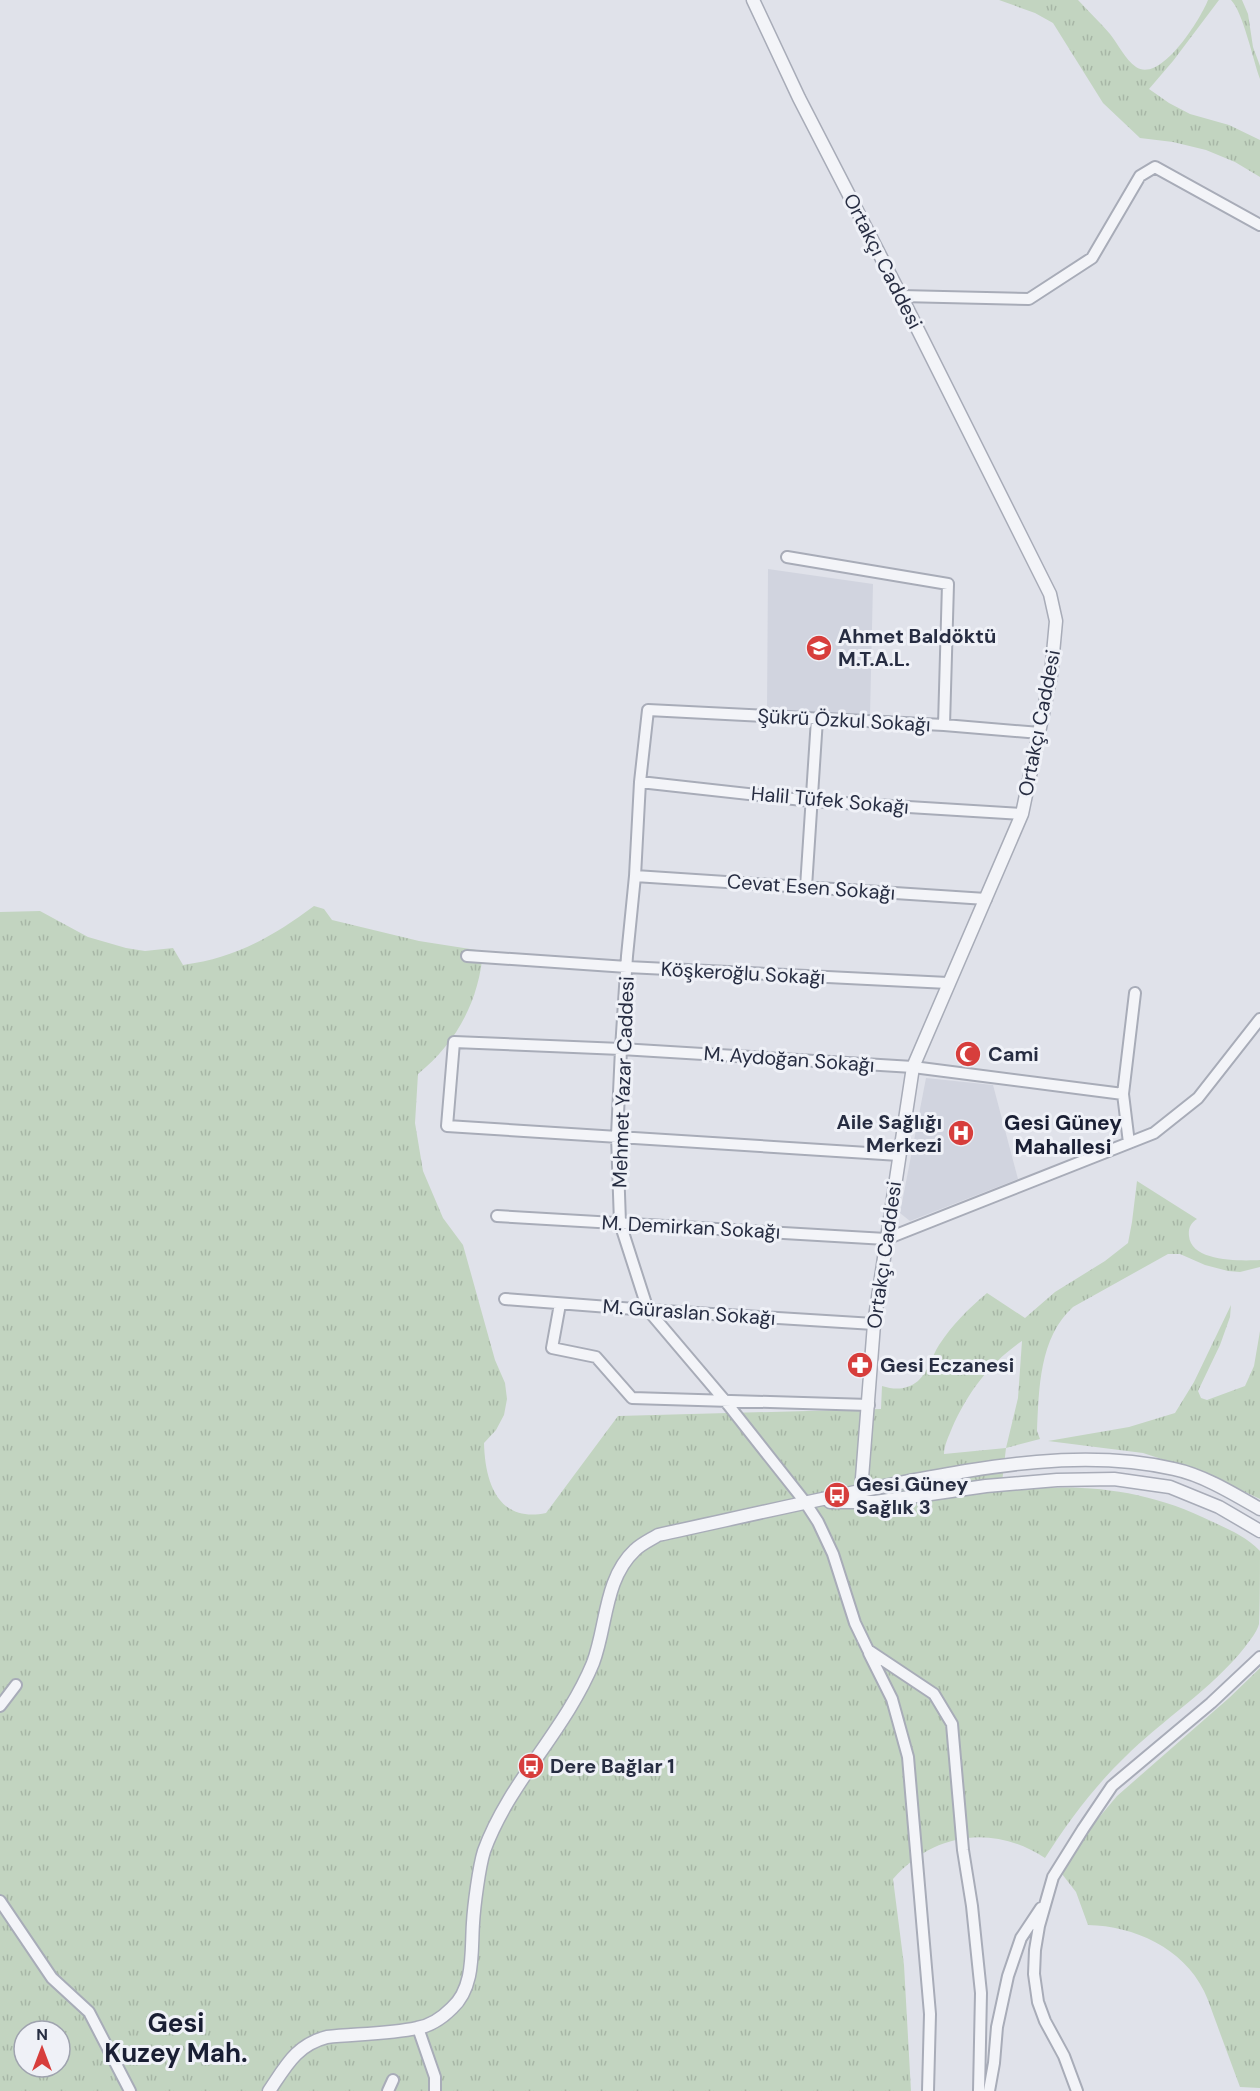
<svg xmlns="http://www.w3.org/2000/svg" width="1260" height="2091" viewBox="0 0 1260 2091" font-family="'DM Sans',sans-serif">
<defs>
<pattern id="grass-tufts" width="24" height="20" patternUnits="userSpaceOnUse" patternTransform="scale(1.5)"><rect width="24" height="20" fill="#c2d4c0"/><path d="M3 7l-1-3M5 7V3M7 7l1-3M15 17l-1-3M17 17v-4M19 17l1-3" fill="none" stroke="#a7b6a6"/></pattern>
</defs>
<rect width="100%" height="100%" fill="#e0e2ea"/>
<path fill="#d1d4df" d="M 768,569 L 873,584 L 870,716 L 767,712 Z
M 926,1078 L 993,1085 L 1018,1179 L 910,1221 L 900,1213 Z"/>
<path fill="url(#grass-tufts)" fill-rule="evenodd" d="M 999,0 L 1078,0 C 1088,11 1100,22 1110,34 C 1118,44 1125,59 1136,67 C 1161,84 1201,18 1208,0 L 1219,0 L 1173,61 L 1149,89 L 1169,103 L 1190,114 L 1229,125 L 1260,140 L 1260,177 L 1235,162 L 1206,150 L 1173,142 L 1140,138 L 1103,103 L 1053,23 L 1035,13 Z
M 1231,0 L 1242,0 L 1248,14 L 1253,47 L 1260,66 L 1260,79 C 1253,60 1243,12 1231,0 Z
M 314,906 L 324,909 L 332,920 L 419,941 L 483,951 C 479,1001 457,1042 418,1074 L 415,1123 L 423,1171 L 443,1218 L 463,1245 L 495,1360 L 505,1383 L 507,1399 L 504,1415 L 496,1430 L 484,1443 C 485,1481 497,1523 546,1513 L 618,1416 L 881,1409 L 882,1386 C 895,1390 907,1390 918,1381 C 928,1372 932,1356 939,1345 C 952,1325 969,1308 987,1293 L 1025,1318 L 1055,1292 L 1105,1261 L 1128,1243 L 1132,1222 L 1137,1181 L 1197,1219 C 1191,1223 1188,1228 1189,1236 C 1191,1262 1241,1261 1260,1260 L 1260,1267 L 1240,1272 L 1228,1271 L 1205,1265 L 1180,1254 L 1168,1254 L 1073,1307 C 1039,1338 1039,1389 1037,1431 L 1040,1439 L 1006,1448 L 1001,1491 C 1079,1483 1142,1487 1213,1522 C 1230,1530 1247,1537 1260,1551 C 1260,1567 1260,1611 1259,1624 C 1257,1632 1250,1640 1245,1647 C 1211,1690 1163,1719 1124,1758 C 1093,1788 1068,1822 1045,1858 C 993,1824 934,1832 893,1879 L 904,1965 L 911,2091 L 0,2091 L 0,912 L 40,911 L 88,937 L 126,948 L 145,951 L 173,948 L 183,965 C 236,958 272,937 314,906 ZM 1022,1341 L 1018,1398 L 1006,1448 L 944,1454 C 944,1445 949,1436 952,1428 C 968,1392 990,1363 1022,1341 ZM 24,2031 L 60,2031 L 60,2067 L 24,2067 Z
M 1231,1305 L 1230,1317 L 1220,1345 L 1198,1391 L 1201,1398 L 1207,1400 L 1245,1386 L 1254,1366 L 1260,1331 L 1260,1499 L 1205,1473 L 1143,1453 L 1048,1441 L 1129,1427 L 1175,1413 L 1194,1382 Z
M 1260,1668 L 1260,2088 L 1240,2087 C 1232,2065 1224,2044 1216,2022 C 1212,2012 1209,2001 1204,1991 C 1183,1948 1134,1926 1088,1925 L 1076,1892 L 1062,1874 L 1091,1827 L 1117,1796 L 1229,1698 Z"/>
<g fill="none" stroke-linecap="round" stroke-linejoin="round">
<g stroke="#a8acb8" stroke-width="14">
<path id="minor" d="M 901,296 L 1029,299 L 1092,258 L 1140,176 L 1155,167 L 1260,225
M 787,557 L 948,584 L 944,725
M 640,782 L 811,801 L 1022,814
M 635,876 L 986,899
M 806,887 L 817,719
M 467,956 L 627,967 L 948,983
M 1129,1143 L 1123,1094 L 1135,993
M 899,1155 L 447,1126 L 454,1042 L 621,1049 L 913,1067 L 1123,1094
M 497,1216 L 886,1239 L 1154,1133 L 1198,1098 L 1260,1019
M 505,1299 L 648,1310 L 874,1324
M 560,1304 L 552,1348 L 596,1357 L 632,1398 L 869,1405
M 869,1653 L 892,1699 L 908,1757 L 930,2014 L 928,2091
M 0,1706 L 16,1685
M 0,1901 L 52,1978 L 89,2012 L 130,2091
M 418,2028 L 435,2077 L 435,2091
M 388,2091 L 393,2080
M 979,2091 L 981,1993 L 972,1906 L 963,1850 L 952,1724 L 934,1694 L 868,1650 L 855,1623 L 833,1554 L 818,1522 L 805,1502 L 726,1402 L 648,1310 L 620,1223 L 617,1136 L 621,1049 L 627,956 L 635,876 L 640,782 L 648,710 L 944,725 L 1040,733
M 989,2091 L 994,2063 L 997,2027 L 1008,1976 L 1021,1938 L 1041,1908
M 1077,2091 L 1064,2056 L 1045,2021 L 1038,2002 L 1034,1974 L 1035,1950 L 1039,1926 L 1053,1877 L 1083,1829 L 1112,1786 L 1211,1703 L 1260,1657"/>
</g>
<g stroke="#a8acb8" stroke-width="15">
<path id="tertiary" d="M 753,0 L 799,98 L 901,296 L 1050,594 L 1056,621 L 1051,675 L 1022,814 L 913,1067 L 874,1324 L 861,1491
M 830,1502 L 875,1502 L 986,1486 L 1057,1480 L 1114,1479 L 1170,1487 L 1219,1507 L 1260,1531
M 269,2091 C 286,2066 296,2045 327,2037 C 355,2034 390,2034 417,2028 C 430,2026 442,2018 452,2008 C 475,1987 471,1951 473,1923 C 474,1906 479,1867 484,1851 C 509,1782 565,1731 593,1663 C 607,1626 604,1579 635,1550 C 641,1544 650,1540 658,1535 C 736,1518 815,1500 894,1484 C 985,1467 1082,1448 1174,1469 C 1203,1475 1234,1494 1260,1509"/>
</g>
<use href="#minor" stroke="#f3f4f8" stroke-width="10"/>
<use href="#tertiary" stroke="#f3f4f8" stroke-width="12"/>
</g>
<defs>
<g id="school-disc" transform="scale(1.35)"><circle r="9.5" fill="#d73e3c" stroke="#eff1f7"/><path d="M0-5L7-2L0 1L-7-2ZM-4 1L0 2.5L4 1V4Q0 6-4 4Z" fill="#fff"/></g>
<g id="mosque-disc" transform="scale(1.35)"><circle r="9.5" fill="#d73e3c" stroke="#eff1f7"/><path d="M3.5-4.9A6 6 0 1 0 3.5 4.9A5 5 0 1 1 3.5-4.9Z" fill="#fff"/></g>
<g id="hospital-disc" transform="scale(1.35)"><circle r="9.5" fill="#d73e3c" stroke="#eff1f7"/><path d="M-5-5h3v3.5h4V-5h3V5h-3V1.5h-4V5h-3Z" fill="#fff"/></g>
<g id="pharmacy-disc" transform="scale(1.35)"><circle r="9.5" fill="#d73e3c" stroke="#eff1f7"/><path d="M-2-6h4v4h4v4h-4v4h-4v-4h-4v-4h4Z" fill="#fff"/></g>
<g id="bus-disc" transform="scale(1.35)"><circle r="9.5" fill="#d73e3c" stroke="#eff1f7"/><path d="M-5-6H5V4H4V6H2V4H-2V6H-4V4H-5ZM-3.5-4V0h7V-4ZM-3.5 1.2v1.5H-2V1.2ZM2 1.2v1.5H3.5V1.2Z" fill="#fff"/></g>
</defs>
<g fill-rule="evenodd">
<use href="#school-disc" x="819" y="648"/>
<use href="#mosque-disc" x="968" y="1054"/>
<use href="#hospital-disc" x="961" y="1133"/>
<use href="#pharmacy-disc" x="860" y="1365"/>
<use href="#bus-disc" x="837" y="1495"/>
<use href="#bus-disc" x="531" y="1766"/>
</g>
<g text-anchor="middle" stroke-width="6" stroke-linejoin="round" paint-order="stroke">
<g font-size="20" fill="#272d42" stroke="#eff1f7">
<text transform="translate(883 261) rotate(63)" y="7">Ortakçı Caddesi</text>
<text transform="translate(844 720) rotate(3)" y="7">Şükrü Özkul Sokağı</text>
<text transform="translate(1039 723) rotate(-79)" y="7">Ortakçı Caddesi</text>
<text transform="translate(830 800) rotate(5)" y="7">Halil Tüfek Sokağı</text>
<text transform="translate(811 887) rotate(4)" y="7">Cevat Esen Sokağı</text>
<text transform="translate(743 973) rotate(3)" y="7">Köşkeroğlu Sokağı</text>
<text transform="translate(789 1059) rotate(4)" y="7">M. Aydoğan Sokağı</text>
<text transform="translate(623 1082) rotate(-88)" y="7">Mehmet Yazar Caddesi</text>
<text transform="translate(691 1227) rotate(3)" y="7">M. Demirkan Sokağı</text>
<text transform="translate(884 1255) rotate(-82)" y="7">Ortakçı Caddesi</text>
<text transform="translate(689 1312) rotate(4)" y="7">M. Güraslan Sokağı</text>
</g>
<g font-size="20" font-weight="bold" fill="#272d42" stroke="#eff1f7" text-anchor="start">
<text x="838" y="643">Ahmet Baldöktü<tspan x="838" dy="23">M.T.A.L.</tspan></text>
<text x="988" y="1061">Cami</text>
<text x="942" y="1129" text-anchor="end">Aile Sağlığı<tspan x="942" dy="23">Merkezi</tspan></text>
<text x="880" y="1372">Gesi Eczanesi</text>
<text x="856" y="1491">Gesi Güney<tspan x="856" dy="23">Sağlık 3</tspan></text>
<text x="550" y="1773">Dere Bağlar 1</text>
</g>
<g font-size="21" font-weight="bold" fill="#191e33" stroke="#eff1f7">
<text x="1063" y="1130">Gesi Güney<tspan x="1063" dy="24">Mahallesi</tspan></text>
</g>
<g font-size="26" font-weight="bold" fill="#191e33" stroke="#eff1f7">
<text x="176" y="2032">Gesi<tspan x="176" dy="30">Kuzey Mah.</tspan></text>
</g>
</g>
<g transform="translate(42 2049)"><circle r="28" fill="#eff1f7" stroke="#9fa3af" stroke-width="1.5"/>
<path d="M0-4.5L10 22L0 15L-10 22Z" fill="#d73e3c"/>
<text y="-9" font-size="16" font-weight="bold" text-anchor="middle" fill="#272d42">N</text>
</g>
</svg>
